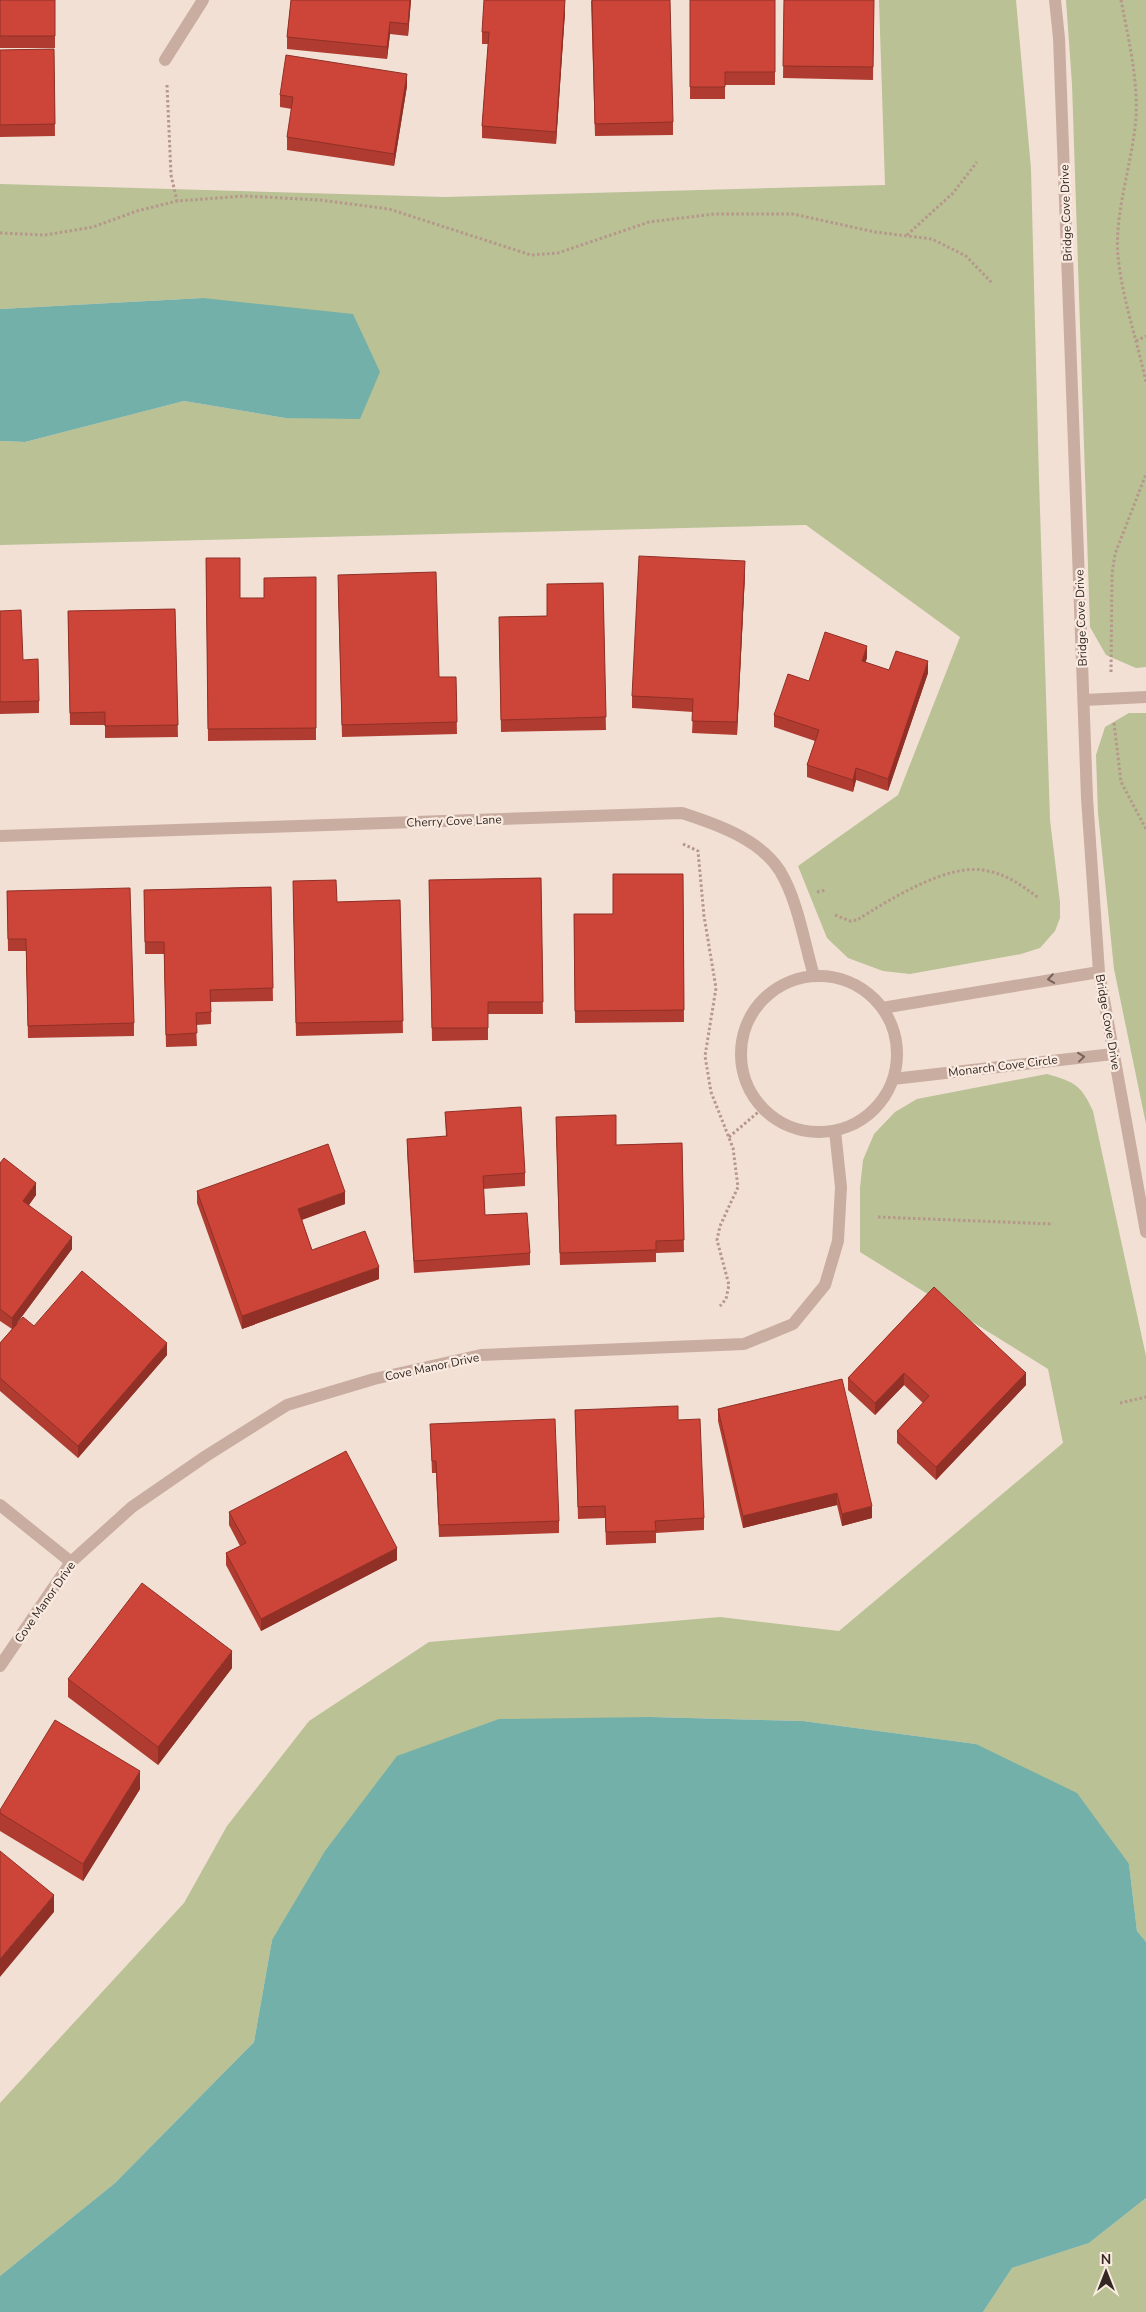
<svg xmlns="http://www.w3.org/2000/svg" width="1146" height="2312" viewBox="0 0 1146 2312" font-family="'Nunito Sans',sans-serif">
<rect width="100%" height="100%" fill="#f2e0d5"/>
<path fill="#b9c195" d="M 879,0 L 1016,0 L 1031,169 L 1039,479 L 1050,820 L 1060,902 L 1060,918 L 1055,931 L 1040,948 L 1021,954 L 910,974 L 883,971 L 848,958 L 827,938 L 798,866 L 898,795 L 960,637 L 806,525 L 0,545 L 0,441 L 25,442 L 184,401 L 285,418 L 203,298 L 0,309 L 0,184 L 445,197 L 885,185 Z
M 1066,0 L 1146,0 L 1146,667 L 1136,668 L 1106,655 L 1090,627 L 1072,84 Z
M 1129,713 L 1146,713 L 1146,1124 L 1114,969 L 1098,813 L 1096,755 L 1105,727 Z
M 1047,1074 C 1075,1082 1081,1085 1093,1111 L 1146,1356 L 1146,1942 L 1137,1931 L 1129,1864 L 976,1744 L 803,1721 L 651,1717 L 272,1940 L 254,2042 L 115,2183 L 0,2276 L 0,2103 L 184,1903 L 227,1826 L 309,1721 L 429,1642 L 720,1617 L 839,1631 L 1063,1443 L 1048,1369 L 860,1252 L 860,1188 L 863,1160 L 874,1134 L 895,1112 L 917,1099 Z
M 1146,2198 L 1146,2312 L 983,2312 L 1012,2268 L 1089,2243 Z"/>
<path fill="#73b0a9" d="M 203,298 L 353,314 L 380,372 L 360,419 L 285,418 L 184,401 L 25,442 L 0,441 L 0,309 Z
M 651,1717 L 803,1721 L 976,1744 L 1077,1793 L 1129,1864 L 1137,1931 L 1146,1942 L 1146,2198 L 1089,2243 L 1012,2268 L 983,2312 L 0,2312 L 0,2276 L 115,2183 L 254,2042 L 272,1940 L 325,1851 L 397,1756 L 499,1719 Z"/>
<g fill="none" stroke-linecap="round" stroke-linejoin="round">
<path stroke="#b6978b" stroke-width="3" stroke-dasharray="2.5 2.5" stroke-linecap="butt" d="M 1121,0 C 1128,37 1138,78 1136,117 C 1133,161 1114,213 1118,256 C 1122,298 1137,340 1146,382
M 167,85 L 171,175 L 177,201
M 0,233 L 45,235 L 93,227 L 137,211 L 177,201 L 245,196 L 320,200 L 389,209 L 531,255 L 558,253 L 649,222 L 714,214 L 793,214 L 875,232 L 932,239 L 966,256 L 993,284
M 907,235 L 953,193 L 977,162
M 1136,341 L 1146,336
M 1111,672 L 1112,574 L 1115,554 L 1146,474
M 1114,723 L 1121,782 L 1146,829
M 683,844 L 698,851 L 704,916 L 716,988 L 705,1056 L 711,1092 L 733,1148 L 738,1187 L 720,1226 L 717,1240 L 729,1285 L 726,1299 L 720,1306
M 817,892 L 826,890
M 835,915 L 850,921 L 857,920 C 889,900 950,861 988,871 C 1008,875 1022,886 1039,898
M 729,1137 L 763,1108
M 878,1217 L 1053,1224
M 1120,1403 L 1146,1397"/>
<path stroke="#caada1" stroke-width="12" d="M 1055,0 L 1059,38 L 1087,798 L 1099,972 L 1146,1232
M 165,60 L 203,0
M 1084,700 L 1146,697
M 0,836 L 682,813 C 716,824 760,839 780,871 C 798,901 804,942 814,976
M741 1054a78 78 0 1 1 156 0a78 78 0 1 1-156 0Z
M 882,1008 L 1099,972
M 893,1079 L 1113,1054
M 0,1505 L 71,1562
M 0,1666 L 71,1562 L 132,1507 L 206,1456 L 287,1405 L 374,1379 L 481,1355 L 744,1344 L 793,1324 L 825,1285 L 838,1241 L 841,1187 L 835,1131"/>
</g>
<path fill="#b03b30" d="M 0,0 L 55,0 L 55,48 L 0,48 Z
M 291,0 L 411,0 L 408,36 L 390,34 L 387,59 L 287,49 L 287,37 Z
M 591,0 L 673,122 L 673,135 L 595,136 Z
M 690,0 L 775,0 L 775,85 L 725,85 L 725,99 L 690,99 Z
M 784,0 L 874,0 L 873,80 L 783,78 Z
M 565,12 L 556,144 L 482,138 L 482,126 L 488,44 L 482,44 L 482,32 Z
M 54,49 L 55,136 L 0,137 L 0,50 Z
M 407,86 L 394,166 L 287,150 L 287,137 L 292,109 L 280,107 L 280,95 Z
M 206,558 L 240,598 L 264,598 L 316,577 L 316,740 L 208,741 Z
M 745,574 L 737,735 L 692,733 L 693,712 L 632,708 L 632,696 Z
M 603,583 L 606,730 L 501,732 L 499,617 L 547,616 Z
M 338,587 L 439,677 L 456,677 L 457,734 L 342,737 Z
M 175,609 L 178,737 L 105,738 L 105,725 L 70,725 L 68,611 Z
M 0,611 L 23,660 L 39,701 L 39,713 L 0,714 Z
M 867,658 L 865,662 L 889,670 L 928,673 L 888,791 L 856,780 L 853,792 L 807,777 L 807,765 L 815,741 L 774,727 L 774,715 L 809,681 Z
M 683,874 L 684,1022 L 575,1023 L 574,914 L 613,914 Z
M 541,878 L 543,1014 L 488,1014 L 488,1040 L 432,1041 L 429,880 Z
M 271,887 L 273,1001 L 211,1002 L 211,1024 L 196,1025 L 197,1046 L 166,1047 L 164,954 L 145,954 L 144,890 Z
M 7,891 L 134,1023 L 134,1036 L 28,1038 L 26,951 L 8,951 Z
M 293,893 L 337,902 L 400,900 L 403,1033 L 296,1036 Z
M 445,1112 L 525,1173 L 525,1186 L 483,1189 L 485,1215 L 530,1253 L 530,1265 L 414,1273 L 407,1151 L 407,1139 L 446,1137 Z
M 556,1129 L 616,1145 L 682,1143 L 684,1252 L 656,1253 L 656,1262 L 560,1265 Z
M 0,1163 L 36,1195 L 29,1205 L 72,1249 L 17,1323 L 167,1355 L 78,1458 L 0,1391 L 0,1343 L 12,1329 L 0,1321 Z
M 197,1191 L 345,1204 L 302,1220 L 312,1250 L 379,1279 L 242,1329 L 197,1203 Z
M 934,1287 L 1026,1385 L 936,1480 L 897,1443 L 897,1431 L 923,1403 L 904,1385 L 875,1415 L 848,1390 L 848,1378 Z
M 718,1409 L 872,1518 L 842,1526 L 837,1505 L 743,1528 L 718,1421 Z
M 575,1410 L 678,1420 L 704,1518 L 704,1530 L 656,1533 L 656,1543 L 606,1545 L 605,1518 L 578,1519 Z
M 430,1424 L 559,1521 L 559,1533 L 439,1537 L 436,1473 L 432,1473 Z
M 229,1512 L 397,1560 L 261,1631 L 226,1565 L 226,1553 L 240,1546 L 229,1525 Z
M 232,1668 L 158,1765 L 68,1697 L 68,1679 Z
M 140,1789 L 83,1881 L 0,1831 L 0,1810 Z"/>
<path fill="#903027" d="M 410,0 L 411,0 L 408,36 L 408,24 Z
M 565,0 L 565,12 L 556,144 L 556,132 Z
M 390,22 L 390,34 L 387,59 L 387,47 Z
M 407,74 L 407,86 L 394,166 L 394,154 Z
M 745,561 L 745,574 L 737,735 L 737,722 Z
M 867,646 L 867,658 L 862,673 L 862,661 Z
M 928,661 L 928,673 L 888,791 L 888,779 Z
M 856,768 L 856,780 L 853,792 L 853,780 Z
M 36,1183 L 36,1195 L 23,1213 L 23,1201 Z
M 345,1192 L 345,1204 L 298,1221 L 298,1209 Z
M 72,1237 L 72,1249 L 12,1330 L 12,1318 Z
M 379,1267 L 379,1279 L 242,1329 L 242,1316 Z
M 167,1343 L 167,1355 L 78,1458 L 78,1446 Z
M 904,1373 L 904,1385 L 875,1415 L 875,1403 Z
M 1026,1373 L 1026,1385 L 936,1480 L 936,1467 Z
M 837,1493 L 837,1505 L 743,1528 L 743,1516 Z
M 872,1506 L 872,1518 L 842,1526 L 842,1514 Z
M 397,1548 L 397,1560 L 261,1631 L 261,1619 Z
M 232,1651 L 232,1668 L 158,1765 L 158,1747 Z
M 140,1771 L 140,1789 L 83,1881 L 83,1864 Z
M 54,1895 L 54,1912 L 0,1977 L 0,1959 Z"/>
<path fill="#cd4538" stroke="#903027" d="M 0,0 L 55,0 L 55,36 L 0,36 Z
M 291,0 L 410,0 L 408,24 L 390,22 L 387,47 L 287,37 Z
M 484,0 L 565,0 L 556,132 L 482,126 L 489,32 L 482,32 Z
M 592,0 L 670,0 L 673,122 L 595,124 Z
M 690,0 L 775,0 L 775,72 L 725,72 L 725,87 L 690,87 Z
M 784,0 L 874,0 L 873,67 L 783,66 Z
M 54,49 L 55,124 L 0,125 L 0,50 Z
M 286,55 L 407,74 L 394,154 L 287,137 L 293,97 L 280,95 Z
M 639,556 L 745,561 L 737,722 L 692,721 L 693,699 L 632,696 Z
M 206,558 L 240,558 L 240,598 L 264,598 L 264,578 L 316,577 L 316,728 L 208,729 Z
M 436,572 L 439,677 L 456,677 L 457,722 L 342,725 L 338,575 Z
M 603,583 L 606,717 L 501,720 L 499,617 L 547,616 L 547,584 Z
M 175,609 L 178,725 L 105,726 L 105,712 L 70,713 L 68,611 Z
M 21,610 L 23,660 L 38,659 L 39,701 L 0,702 L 0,611 Z
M 825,632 L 867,646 L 862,661 L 889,670 L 896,651 L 928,661 L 888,779 L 856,768 L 853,780 L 807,765 L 819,730 L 774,715 L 788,674 L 809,681 Z
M 613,874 L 683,874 L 684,1010 L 575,1011 L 574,914 L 613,914 Z
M 541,878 L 543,1002 L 488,1002 L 488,1028 L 432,1028 L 429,880 Z
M 336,880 L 337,902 L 400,900 L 403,1021 L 296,1023 L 293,881 Z
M 271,887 L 273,988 L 210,990 L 211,1012 L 196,1013 L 197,1033 L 166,1035 L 164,942 L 145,942 L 144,890 Z
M 130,888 L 134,1023 L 28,1026 L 26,939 L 8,939 L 7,891 Z
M 521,1107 L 525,1173 L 483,1176 L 485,1215 L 527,1213 L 530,1253 L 414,1261 L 407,1139 L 447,1136 L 445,1112 Z
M 616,1115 L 616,1145 L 682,1143 L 684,1240 L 656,1241 L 656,1250 L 560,1253 L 556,1117 Z
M 328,1144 L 345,1192 L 298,1209 L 312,1250 L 365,1231 L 379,1267 L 242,1316 L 197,1191 Z
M 4,1158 L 36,1183 L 23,1201 L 72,1237 L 12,1318 L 0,1309 L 0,1163 Z
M 82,1271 L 167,1343 L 78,1446 L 0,1378 L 0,1343 L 23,1317 L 34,1326 Z
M 934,1287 L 1026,1373 L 936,1467 L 897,1431 L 929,1396 L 904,1373 L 875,1403 L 848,1378 Z
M 842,1379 L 872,1506 L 842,1514 L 837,1493 L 743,1516 L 718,1409 Z
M 678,1406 L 678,1420 L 700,1419 L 704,1518 L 655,1521 L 656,1531 L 606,1532 L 605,1506 L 578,1507 L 575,1410 Z
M 555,1419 L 559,1521 L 439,1525 L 436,1461 L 432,1461 L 430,1424 Z
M 346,1451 L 397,1548 L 261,1619 L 226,1553 L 246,1543 L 229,1512 Z
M 142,1583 L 232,1651 L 158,1747 L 68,1679 Z
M 55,1720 L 140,1771 L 83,1864 L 0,1813 L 0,1810 Z
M 0,1851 L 54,1895 L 0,1959 Z"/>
<defs><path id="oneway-chevron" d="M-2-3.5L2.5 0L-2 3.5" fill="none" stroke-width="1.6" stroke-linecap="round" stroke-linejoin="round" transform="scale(1.25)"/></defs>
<g stroke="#78635c">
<use href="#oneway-chevron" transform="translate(1051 979) rotate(171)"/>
<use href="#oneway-chevron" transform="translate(1081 1057) rotate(-6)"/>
</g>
<g text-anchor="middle" stroke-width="4.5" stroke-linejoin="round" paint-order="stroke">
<g font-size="12" fill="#342724" stroke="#faebe1">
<text transform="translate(1066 213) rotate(-92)" y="4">Bridge Cove Drive</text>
<text transform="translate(1081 618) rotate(-92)" y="4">Bridge Cove Drive</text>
<text transform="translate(454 821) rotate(-2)" y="4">Cherry Cove Lane</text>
<text transform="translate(1108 1022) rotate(80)" y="4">Bridge Cove Drive</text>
<text transform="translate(1003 1066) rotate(-7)" y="4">Monarch Cove Circle</text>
<text transform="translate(432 1367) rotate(-12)" y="4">Cove Manor Drive</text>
<text transform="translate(45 1602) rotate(-55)" y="4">Cove Manor Drive</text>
</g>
</g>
<g transform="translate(1106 2272)" stroke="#faebe1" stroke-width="4" paint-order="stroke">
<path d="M0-4L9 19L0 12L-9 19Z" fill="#342724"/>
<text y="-8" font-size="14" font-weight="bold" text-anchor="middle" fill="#342724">N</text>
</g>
</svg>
